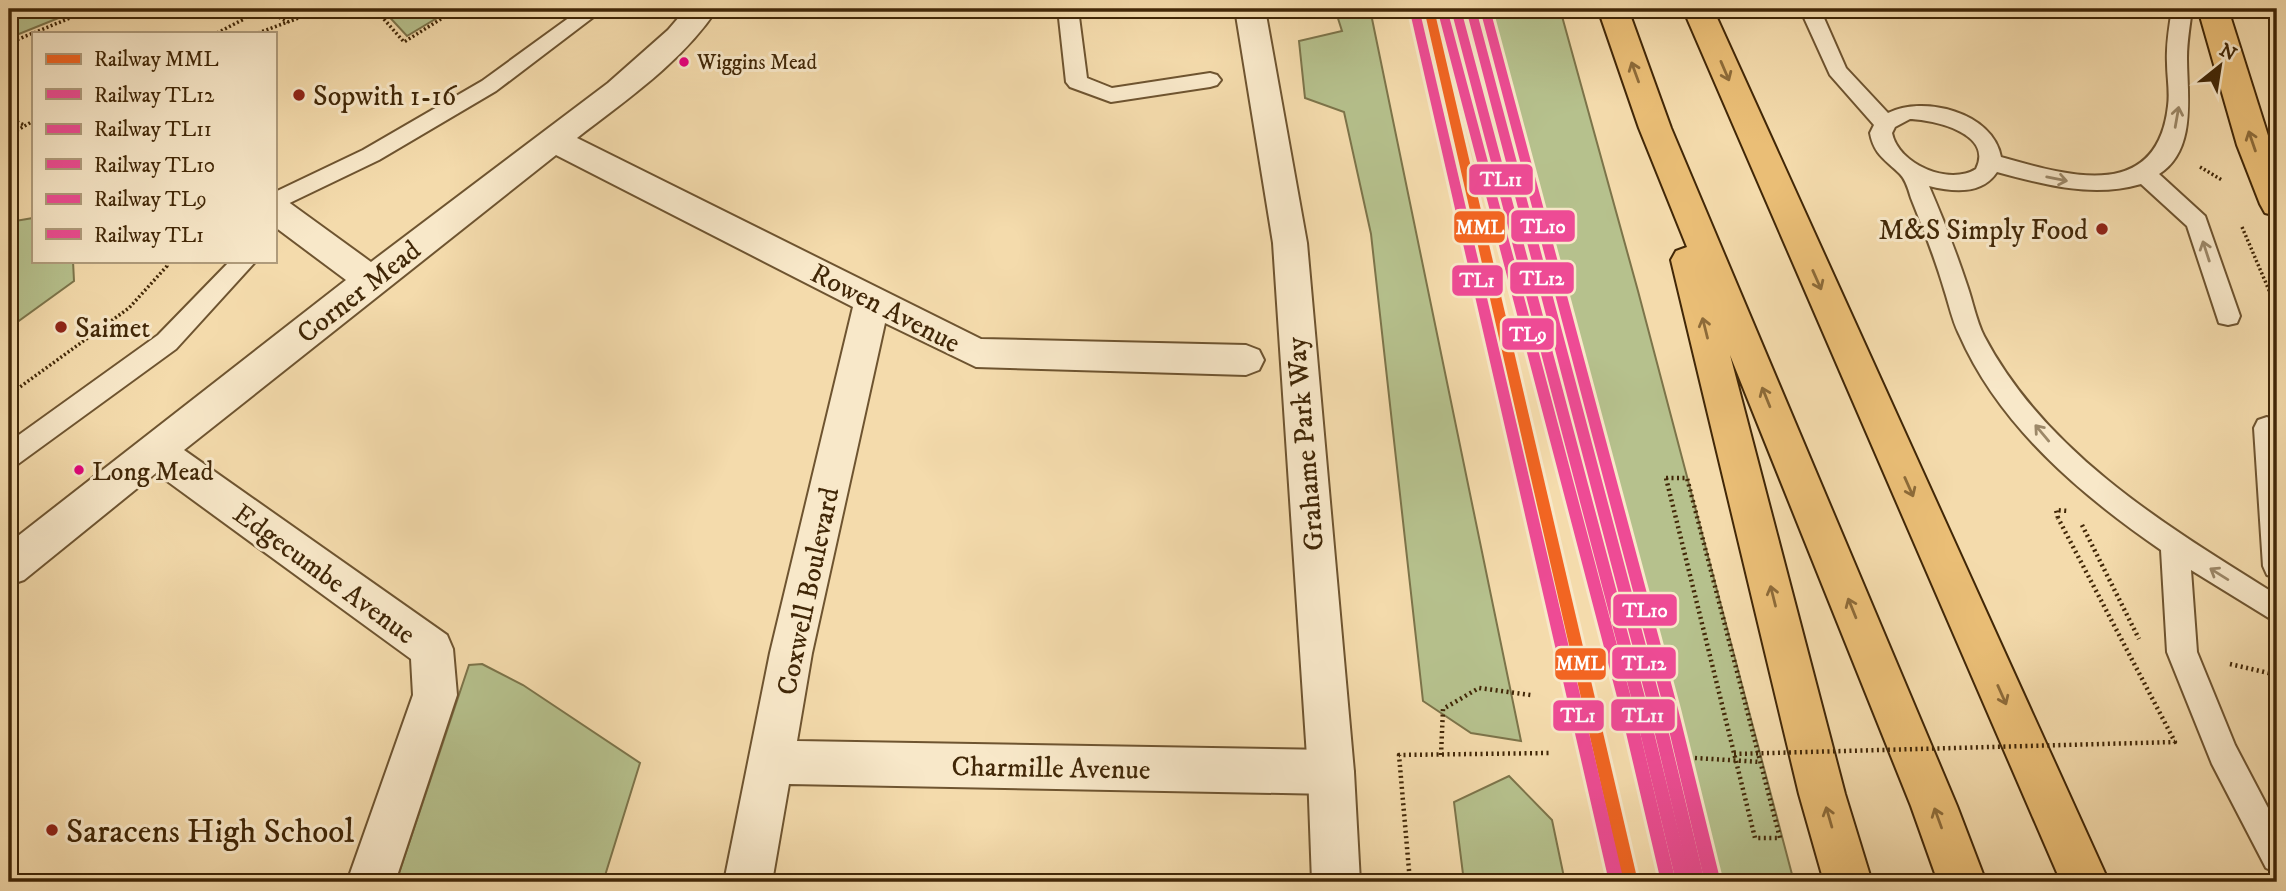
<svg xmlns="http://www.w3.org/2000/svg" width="2286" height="891" viewBox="0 0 2286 891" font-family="'IM FELL DW Pica',serif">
<rect width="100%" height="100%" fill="#f4dbac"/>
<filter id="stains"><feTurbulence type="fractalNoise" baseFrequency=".00286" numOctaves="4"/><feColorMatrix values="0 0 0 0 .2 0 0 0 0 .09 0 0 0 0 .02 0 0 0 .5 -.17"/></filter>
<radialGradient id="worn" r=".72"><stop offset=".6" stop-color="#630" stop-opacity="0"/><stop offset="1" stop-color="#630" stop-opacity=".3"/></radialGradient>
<path fill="#b6c18d" stroke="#7c744a" stroke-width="2" d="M 9,9 L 81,9 L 9,38 Z
M 382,9 L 452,9 L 407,36 Z
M 1335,9 L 1370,9 L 1521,741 L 1471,733 L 1423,701 L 1371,234 L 1344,112 L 1305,98 L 1299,41 L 1342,31 Z
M 1483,9 L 1560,9 L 1638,291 L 1794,882 L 1717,882 Z
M 33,218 L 33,261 L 73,261 L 74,281 L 9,328 L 9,222 Z
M 482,664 L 523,685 L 640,763 L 603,882 L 396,882 L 469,665 Z
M 1509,776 L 1552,820 L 1565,882 L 1464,882 L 1454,802 Z"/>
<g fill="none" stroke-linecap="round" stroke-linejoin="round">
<g stroke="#6e5430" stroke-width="4">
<path id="service" d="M 581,9 L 604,9 L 496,91 L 379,160 L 275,210 L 275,192 L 363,150 L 482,81 Z
M 1058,9 L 1078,9 L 1087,78 L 1112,88 L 1210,73 L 1217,75 L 1221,80 L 1217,85 L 1210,87 L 1111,102 L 1070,87 L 1066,82 Z
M 1800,9 L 1820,9 L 1846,68 L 1888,113 C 1923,95 1993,112 2001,157 C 2068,176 2157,203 2168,106 C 2170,92 2167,77 2167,63 C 2166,45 2169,27 2172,9 L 2192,9 C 2190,25 2187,41 2187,58 C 2187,95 2197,150 2159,174 L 2205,216 L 2240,316 L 2237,323 L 2228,325 L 2219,323 L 2187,226 L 2141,184 C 2093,198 2045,185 1997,172 C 1982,195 1953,192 1929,186 C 1943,218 1956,252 1967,285 C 1973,302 1976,320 1984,336 C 2046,454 2168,527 2277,595 L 2277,623 L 2191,570 L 2197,652 L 2235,745 L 2277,825 L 2277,873 L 2266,868 L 2212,764 L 2167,652 L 2161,550 C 2081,495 1999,426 1959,334 C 1952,320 1949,304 1944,289 C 1935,258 1923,228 1911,198 C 1909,191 1906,180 1900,174 C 1886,160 1874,155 1870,133 L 1874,125 L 1830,75 ZM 1910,119 C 1934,120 1994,133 1976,169 C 1949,186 1898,164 1892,133 L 1895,127 Z
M 230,261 L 256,261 L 176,349 L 18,464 L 9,467 L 9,442 L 158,335 Z
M 2267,417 L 2277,423 L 2277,578 L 2267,575 L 2263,566 L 2254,428 L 2258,420 Z"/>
</g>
<g stroke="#6e5430" stroke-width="4">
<path id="minor" d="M 686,9 L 717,9 C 682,62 626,100 577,138 L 981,339 L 1246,345 L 1259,350 L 1264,360 L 1259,370 L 1246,375 L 976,367 L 885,323 L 812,653 L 797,741 L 1331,750 L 1347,756 L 1354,772 L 1347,788 L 1331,794 L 789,784 L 772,882 L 724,882 L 770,653 L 853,307 L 556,155 L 184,450 L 447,635 L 453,649 L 457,695 L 395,882 L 347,882 L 413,695 L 411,659 L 156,473 L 24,580 L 9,585 L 9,543 L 346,280 L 275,227 L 275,198 L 287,201 L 371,262 L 608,83 L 668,30 Z"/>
</g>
<g stroke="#6e5430" stroke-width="4">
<path id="tertiary" d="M 1235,9 L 1265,9 L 1307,243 L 1354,772 L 1360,882 L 1312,882 L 1308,772 L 1273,243 Z"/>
</g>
<g stroke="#412707" stroke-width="4">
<path id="trunk" d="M 2198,9 L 2228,9 L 2277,164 L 2277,216 L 2265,213 L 2260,204 L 2237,145 Z"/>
</g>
<g stroke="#412707" stroke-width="4">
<path id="motorway" d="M 1598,9 L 1628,9 L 1671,128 L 1957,806 L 1986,882 L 1938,882 L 1911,806 L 1730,355 L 1845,794 L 1872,882 L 1824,882 L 1799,794 L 1671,260 L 1676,251 L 1687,247 L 1639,128 Z
M 1683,9 L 1713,9 L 2109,882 L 2061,882 Z"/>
</g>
<path stroke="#412707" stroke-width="3.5" stroke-dasharray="2 2.5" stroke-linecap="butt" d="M 263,9 L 288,22
M 375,9 L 404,42 L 457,9
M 217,33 L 244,19 L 253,9
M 258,33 L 323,9
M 9,43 L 92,9
M 9,118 L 24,125
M 9,135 L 33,121
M 2200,167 L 2222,180
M 2242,227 L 2277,309
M 13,392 L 129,308 L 167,266 L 166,261"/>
<path stroke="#412707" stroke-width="4.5" stroke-dasharray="2 3.5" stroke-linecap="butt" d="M 9,395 L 15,390
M 1666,478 L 1687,478 L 1780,838 L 1755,838 Z
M 2058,518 L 2056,510 L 2068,511
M 2082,525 L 2139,639
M 2230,664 L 2277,675
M 1441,755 L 1443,709 L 1479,688 L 1531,695
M 1695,758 L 1761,762
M 1410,882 L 1399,755 L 1550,753"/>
<use href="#service" fill="#f8e8c9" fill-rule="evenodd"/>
<use href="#minor" fill="#f8e8c9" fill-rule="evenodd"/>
<use href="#tertiary" fill="#f8e8c9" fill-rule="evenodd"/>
<use href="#trunk" fill="#eabe76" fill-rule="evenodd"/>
<use href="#motorway" fill="#eabe76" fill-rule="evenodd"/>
<path stroke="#412707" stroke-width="4.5" stroke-dasharray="2 3.5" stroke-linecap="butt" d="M 1734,754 L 2175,742 L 2058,518"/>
<g stroke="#f8e8c9" stroke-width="6">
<path id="rail-1" d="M 1424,9 L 1434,9 L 1638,882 L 1623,882 Z"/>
</g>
<g stroke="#f8e8c9" stroke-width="6">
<path id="rail-2" d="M 1466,9 L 1476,9 L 1664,713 L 1705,882 L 1690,882 L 1650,713 Z"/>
</g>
<g stroke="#f8e8c9" stroke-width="6">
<path id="rail-3" d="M 1457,10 L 1462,13 L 1650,716 L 1691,882 L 1676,882 L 1636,716 L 1452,13 Z"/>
</g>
<g stroke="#f8e8c9" stroke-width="6">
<path id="rail-4" d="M 1480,9 L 1490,9 L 1678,709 L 1720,879 L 1718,882 L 1706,882 L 1704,879 L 1664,709 Z"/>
</g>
<g stroke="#f8e8c9" stroke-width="6">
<path id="rail-5" d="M 1444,13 L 1449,16 L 1637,720 L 1676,882 L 1661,882 L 1623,720 L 1439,16 Z"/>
</g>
<g stroke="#f8e8c9" stroke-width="6">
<path id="rail-6" d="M 1415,9 L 1420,12 L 1624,882 L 1609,882 L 1410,12 Z"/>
</g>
<use href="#rail-1" fill="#f26522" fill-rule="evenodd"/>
<use href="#rail-2" fill="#ee4b95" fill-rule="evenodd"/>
<use href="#rail-3" fill="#ee4b95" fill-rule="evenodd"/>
<use href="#rail-4" fill="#ee4b95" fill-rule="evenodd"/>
<use href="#rail-5" fill="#ee4b95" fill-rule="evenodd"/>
<use href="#rail-6" fill="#ee4b95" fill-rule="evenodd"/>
</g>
<defs><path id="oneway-shaft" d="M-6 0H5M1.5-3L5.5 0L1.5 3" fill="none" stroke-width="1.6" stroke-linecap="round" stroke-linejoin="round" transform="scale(1.75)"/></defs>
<g stroke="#8d6b39">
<use href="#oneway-shaft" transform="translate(1725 71) rotate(67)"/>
<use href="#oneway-shaft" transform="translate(1635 72) rotate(-110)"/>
<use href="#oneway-shaft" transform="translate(2252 141) rotate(-109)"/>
<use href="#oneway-shaft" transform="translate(1817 280) rotate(66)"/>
<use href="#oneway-shaft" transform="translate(1705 328) rotate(-104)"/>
<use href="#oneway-shaft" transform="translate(1766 397) rotate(-112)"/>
<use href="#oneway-shaft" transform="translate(1909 487) rotate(66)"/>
<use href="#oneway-shaft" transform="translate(1773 596) rotate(-104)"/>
<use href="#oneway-shaft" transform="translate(1852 608) rotate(-112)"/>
<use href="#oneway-shaft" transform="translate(2002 695) rotate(66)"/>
<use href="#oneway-shaft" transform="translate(1829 817) rotate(-106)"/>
<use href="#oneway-shaft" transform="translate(1938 818) rotate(-110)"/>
</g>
<g stroke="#9c8868">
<use href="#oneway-shaft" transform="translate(2177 117) rotate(-80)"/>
<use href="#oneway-shaft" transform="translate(2057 179) rotate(11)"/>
<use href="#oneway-shaft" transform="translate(2206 251) rotate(-108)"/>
<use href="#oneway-shaft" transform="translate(2042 433) rotate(-130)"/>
<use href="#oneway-shaft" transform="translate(2219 574) rotate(-148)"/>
</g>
<g fill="#e5007d" stroke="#f8e8c9" stroke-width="2.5">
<circle cx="684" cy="62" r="6"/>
<circle cx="79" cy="470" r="6"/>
</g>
<g fill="#8f2418" stroke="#f8e8c9" stroke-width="2.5">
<circle cx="299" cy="95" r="7"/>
<circle cx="2102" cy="229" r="7"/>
<circle cx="61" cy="327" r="7"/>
<circle cx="52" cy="830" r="7"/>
</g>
<g text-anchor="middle" stroke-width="6" stroke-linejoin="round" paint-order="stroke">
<g font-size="21" fill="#412707" stroke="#f8e8c9" text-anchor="start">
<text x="697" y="69">Wiggins Mead</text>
</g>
<g font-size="26" fill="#412707" stroke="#f8e8c9" text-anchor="start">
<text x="92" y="480">Long Mead</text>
</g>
<g font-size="28" fill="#412707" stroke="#f8e8c9" text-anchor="start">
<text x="313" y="105">Sopwith 1-16</text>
<text x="2088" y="239" text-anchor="end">M&amp;S Simply Food</text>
<text x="75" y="337">Saimet</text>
</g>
<g font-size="28" fill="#412707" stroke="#f8e8c9">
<text transform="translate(358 291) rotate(-38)" y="10">Corner Mead</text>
<text transform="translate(886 307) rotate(27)" y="10">Rowen Avenue</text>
<text transform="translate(1304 444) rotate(-95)" y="10">Grahame Park Way</text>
<text transform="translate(325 573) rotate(36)" y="10">Edgecumbe Avenue</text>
<text transform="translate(807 591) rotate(-78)" y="10">Coxwell Boulevard</text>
<text transform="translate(1051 767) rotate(1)" y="10">Charmille Avenue</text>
</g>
<g font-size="33" fill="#412707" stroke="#f8e8c9" text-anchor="start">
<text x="66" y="842">Saracens High School</text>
</g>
</g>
<g stroke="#f8e8c9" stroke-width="2.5">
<rect x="1468" y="163" width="66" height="33" rx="7" fill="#ee4b95"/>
<rect x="1510" y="209" width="66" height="34" rx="7" fill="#ee4b95"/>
<rect x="1453" y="210" width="53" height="34" rx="7" fill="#f26522"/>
<rect x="1509" y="261" width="66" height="34" rx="7" fill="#ee4b95"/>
<rect x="1451" y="264" width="53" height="33" rx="7" fill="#ee4b95"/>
<rect x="1501" y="317" width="54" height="34" rx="7" fill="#ee4b95"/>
<rect x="1612" y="593" width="66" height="34" rx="7" fill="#ee4b95"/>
<rect x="1611" y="646" width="66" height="34" rx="7" fill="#ee4b95"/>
<rect x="1554" y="647" width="53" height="34" rx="7" fill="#f26522"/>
<rect x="1610" y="698" width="66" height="34" rx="7" fill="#ee4b95"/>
<rect x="1552" y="699" width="53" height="33" rx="7" fill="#ee4b95"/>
</g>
<g font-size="19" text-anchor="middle" font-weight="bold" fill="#fff">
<text x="1501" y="186">TL11</text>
<text x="1543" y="233">TL10</text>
<text x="1480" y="234">MML</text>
<text x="1542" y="285">TL12</text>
<text x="1477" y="287">TL1</text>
<text x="1528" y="341">TL9</text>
<text x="1645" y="617">TL10</text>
<text x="1644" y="670">TL12</text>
<text x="1580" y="670">MML</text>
<text x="1643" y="722">TL11</text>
<text x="1578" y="722">TL1</text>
</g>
<rect width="2286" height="891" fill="none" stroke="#f4dbac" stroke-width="35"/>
<rect x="10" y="10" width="2265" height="870" fill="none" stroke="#412707" stroke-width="3.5"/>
<rect x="18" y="18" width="2251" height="856" fill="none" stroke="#412707" stroke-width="2"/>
<rect x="32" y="32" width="245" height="231" fill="#f8e8c9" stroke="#af9b7b" stroke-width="2"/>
<rect x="46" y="54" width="35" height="10" fill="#f26522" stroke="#af9b7b" stroke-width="2"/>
<text x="94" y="66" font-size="21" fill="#412707">Railway MML</text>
<rect x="46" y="89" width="35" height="10" fill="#ee4b95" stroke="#af9b7b" stroke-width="2"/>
<text x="94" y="102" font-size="21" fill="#412707">Railway TL12</text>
<rect x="46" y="124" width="35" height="10" fill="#ee4b95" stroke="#af9b7b" stroke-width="2"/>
<text x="94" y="136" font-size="21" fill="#412707">Railway TL11</text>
<rect x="46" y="159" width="35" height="10" fill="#ee4b95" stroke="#af9b7b" stroke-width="2"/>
<text x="94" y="172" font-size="21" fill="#412707">Railway TL10</text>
<rect x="46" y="194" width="35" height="10" fill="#ee4b95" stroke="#af9b7b" stroke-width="2"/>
<text x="94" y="206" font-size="21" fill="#412707">Railway TL9</text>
<rect x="46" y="229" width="35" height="10" fill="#ee4b95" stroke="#af9b7b" stroke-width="2"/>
<text x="94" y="242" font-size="21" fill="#412707">Railway TL1</text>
<g transform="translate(2220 66) rotate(30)" stroke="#f8e8c9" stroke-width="5" paint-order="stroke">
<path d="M0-5L12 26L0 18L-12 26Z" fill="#412707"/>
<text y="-10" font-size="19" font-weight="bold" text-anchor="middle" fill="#412707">N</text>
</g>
<rect width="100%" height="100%" filter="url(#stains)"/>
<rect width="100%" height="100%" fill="url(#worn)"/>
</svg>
